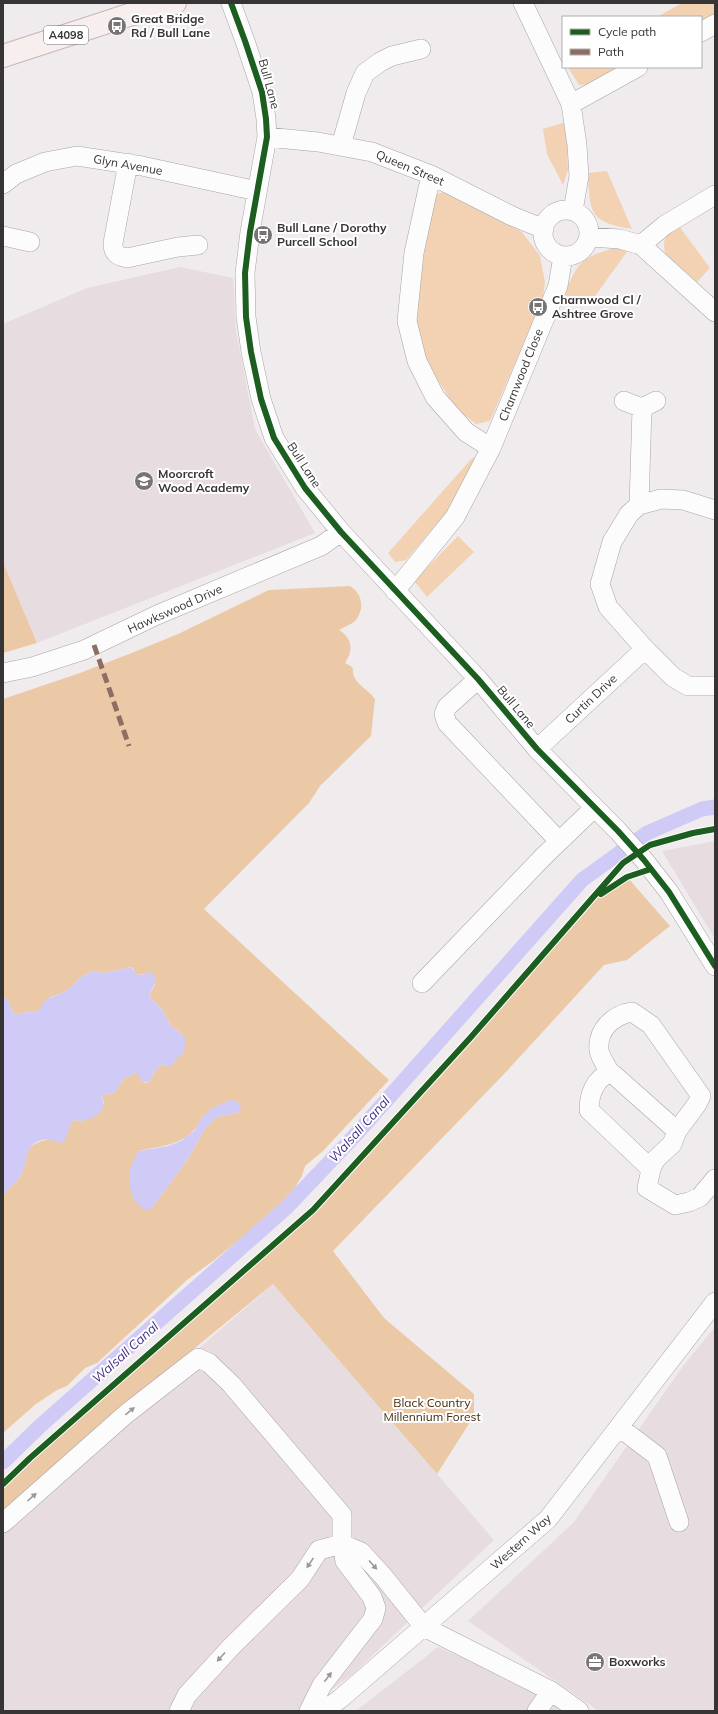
<svg xmlns="http://www.w3.org/2000/svg" width="718" height="1714" viewBox="0 0 718 1714" font-family="Mulish,sans-serif">
<rect width="100%" height="100%" fill="#f0ecee"/>
<path fill="#e7dce0" d="M 180,267 L 233,278 L 236,331 L 255,429 L 315,533 L 37,643 L 3,562 L 3,324 L 87,288 Z
M 715,841 L 715,939 L 662,851 Z
M 273,1284 L 494,1540 L 354,1673 L 303,1711 L 3,1711 L 3,1518 Z
M 715,1327 L 715,1711 L 599,1711 L 468,1621 L 573,1523 L 683,1366 Z
M 438,1647 L 531,1688 L 573,1711 L 356,1711 Z"/>
<path fill="#f2d2b2" d="M 682,3 L 715,3 L 715,15 L 701,23 L 701,17 L 657,17 Z
M 568,67 L 620,67 L 590,84 L 579,85 Z
M 566,122 L 568,170 L 563,185 L 547,154 L 543,129 Z
M 607,171 L 632,229 C 589,222 590,213 588,173 Z
M 447,191 L 522,232 L 540,256 L 545,282 L 543,298 L 490,421 L 476,424 L 457,409 L 424,360 L 414,316 L 434,195 Z
M 679,226 L 710,268 L 697,282 L 665,254 C 662,237 666,235 679,226 Z
M 614,248 L 629,249 L 590,303 L 564,295 C 579,262 578,259 614,248 Z
M 473,457 L 476,463 L 455,502 L 406,560 L 395,562 L 388,553 Z
M 458,536 L 474,552 L 427,597 L 415,582 L 419,576 Z"/>
<path fill="#ecc9a6" fill-rule="evenodd" d="M 3,562 L 37,643 L 3,653 Z
M 350,586 C 362,593 365,608 356,620 C 351,625 344,627 339,630 C 352,638 354,650 345,663 L 351,666 L 353,669 C 351,682 368,689 375,699 L 371,736 L 320,786 L 309,803 L 204,909 L 389,1080 L 323,1151 L 305,1166 L 302,1176 L 287,1201 L 213,1261 L 187,1280 L 97,1363 L 85,1368 L 67,1386 L 57,1390 L 36,1404 L 3,1433 L 3,1195 L 21,1176 L 29,1148 C 43,1137 50,1141 66,1137 C 66,1129 69,1123 76,1120 L 82,1121 L 104,1103 L 102,1096 L 115,1092 L 124,1078 L 128,1077 L 136,1072 L 139,1074 L 142,1081 L 145,1083 L 152,1080 L 151,1077 L 160,1065 L 165,1066 L 182,1034 L 171,1026 L 163,1011 L 149,996 L 155,984 L 154,979 L 143,974 L 138,975 L 135,974 L 133,968 L 131,967 L 105,973 L 93,971 L 81,977 L 70,988 L 60,994 L 50,997 L 38,1011 L 14,1014 L 8,1001 L 3,996 L 3,699 L 80,673 L 129,654 L 178,634 L 269,590 ZM 238,1113 L 217,1117 L 206,1127 L 187,1160 L 152,1208 L 139,1151 C 159,1146 180,1146 194,1130 C 198,1126 201,1119 204,1115 Z
M 627,877 L 670,926 L 627,960 L 604,965 L 506,1072 L 333,1251 L 384,1318 L 474,1394 L 474,1416 L 437,1474 L 273,1284 L 119,1410 L 3,1514 L 3,1484 L 9,1478 L 313,1210 L 471,1037 L 589,902 Z"/>
<path fill="#d0cbf6" d="M 131,967 L 138,975 L 146,974 L 151,971 C 160,980 152,987 149,996 L 163,1011 L 171,1026 L 182,1034 L 185,1038 L 185,1046 L 183,1053 L 170,1067 L 160,1065 L 157,1070 L 152,1075 L 152,1080 L 147,1082 L 143,1082 L 136,1072 L 128,1077 L 124,1078 L 115,1092 L 102,1096 L 104,1106 L 98,1115 L 90,1119 L 82,1121 L 76,1120 L 71,1123 L 64,1142 C 56,1144 50,1138 42,1140 C 23,1144 29,1164 20,1177 C 16,1184 8,1189 3,1195 L 3,996 L 8,1001 L 14,1014 L 38,1011 L 46,999 L 60,994 L 70,988 L 81,977 L 93,971 L 105,973 Z
M 234,1100 L 239,1103 L 241,1108 L 238,1113 L 217,1117 L 206,1127 L 187,1160 L 152,1208 L 146,1210 C 131,1204 128,1185 130,1171 C 131,1164 136,1156 139,1151 L 168,1146 L 181,1141 L 194,1131 L 204,1115 L 212,1108 L 228,1101 Z"/>
<g fill="none" stroke-linecap="round" stroke-linejoin="round">
<path stroke="#d0cbf6" stroke-width="15" d="M 3,1462 L 40,1426 L 286,1208 L 360,1130 L 582,880 L 647,833 L 702,809 L 715,807"/>
<g stroke="#a7a4a5" stroke-width="20">
<path id="minor" d="M 231,3 L 245,41 L 262,92 L 266,119 L 267,137 L 250,232 L 245,273 L 246,317 L 251,352 L 261,399 L 274,438 L 305,488 L 341,532 L 478,679 L 537,749 L 618,831 L 644,860 L 669,892 L 715,966
M 523,3 L 571,104 L 577,145 L 579,176 L 573,211
M 701,32 L 715,24
M 571,104 L 638,67
M 267,137 L 318,142 L 372,152 L 431,175 L 512,216 L 544,229
M 341,146 L 356,93 L 365,73 L 380,62 L 392,56 L 421,49
M 128,163 L 113,243 C 113,253 117,256 127,258 L 178,247 L 198,245
M 431,175 L 414,253 L 407,321 L 417,361 L 435,397 L 466,432 L 491,448
M 3,184 L 16,174 L 45,162 L 77,156 L 142,166 L 257,191
M543 233a23 23 0 1 1 46 0a23 23 0 1 1-46 0Z
M 3,236 L 30,242
M 589,237 L 620,239 L 641,245 L 715,312
M 641,245 L 665,225 L 715,195
M 624,401 L 642,408 L 656,401
M 639,505 L 642,408
M 715,510 L 683,500 L 661,499 L 639,505 L 629,514 L 612,542 L 600,584 L 608,607 L 645,649 L 673,677 L 688,686 L 715,686
M 395,591 L 455,517 L 491,448 L 558,286 L 563,256
M 3,673 L 32,667 L 84,650 L 157,615 L 321,546 L 341,532
M 478,679 L 447,707 L 444,714 L 447,723 L 559,841
M 537,749 L 645,649
M 422,983 L 543,857 L 594,808
M 610,1073 C 595,1078 589,1095 589,1110 L 651,1169 L 647,1188 L 675,1205 L 689,1202 L 700,1197 L 715,1179
M 651,1169 L 655,1160 L 672,1144 L 677,1131 L 697,1104 L 701,1096 L 651,1025 L 632,1012 C 613,1015 597,1030 599,1050 C 600,1058 607,1066 610,1073 L 614,1075 L 677,1131
M 619,1427 L 657,1456 L 679,1522
M 3,1523 L 126,1414 L 198,1358 L 209,1363 L 231,1384 L 342,1515 L 342,1544 L 345,1561 L 372,1597 L 376,1608 L 373,1619 L 322,1685 L 309,1711
M 179,1711 L 187,1695 L 231,1647 L 300,1579 L 319,1550 L 342,1544 L 361,1552 L 383,1576 L 424,1627 L 551,1691 L 579,1711
M 323,1711 L 340,1699 L 548,1519 L 715,1302
M 537,1711 L 551,1691"/>
</g>
<g stroke="#c5b9b8" stroke-width="24">
<path id="major" d="M 3,56 L 129,15 L 160,8 L 175,3"/>
</g>
<use href="#minor" stroke="#fdfcfc" stroke-width="19"/>
<use href="#major" stroke="#f6efee" stroke-width="22"/>
<path stroke="#8d6e63" stroke-width="5" stroke-dasharray="10 5" stroke-linecap="butt" d="M 94,645 L 129,746"/>
<g stroke="#fff" stroke-width="8">
<path id="cycleway" d="M 231,3 L 245,41 L 262,92 L 266,119 L 267,137 L 250,232 L 245,273 L 246,317 L 251,352 L 261,399 L 274,438 L 305,488 L 341,532 L 478,679 L 537,749 L 618,831 L 644,860 L 669,892 L 715,966
M 601,894 L 627,877 L 651,869
M 3,1484 L 30,1458 L 313,1210 L 471,1037 L 623,863 L 650,845 L 693,833 L 715,829"/>
</g>
<use href="#cycleway" stroke="#1b5e20" stroke-width="6"/>
</g>
<defs><path id="oneway-solid" d="M-6-.8H1V-3.2L6.5 0L1 3.2V.8H-6Z"/></defs>
<g fill="#9a9898">
<use href="#oneway-solid" transform="translate(130 1411) rotate(-39)"/>
<use href="#oneway-solid" transform="translate(32 1497) rotate(-42)"/>
<use href="#oneway-solid" transform="translate(310 1563) rotate(124)"/>
<use href="#oneway-solid" transform="translate(373 1565) rotate(48)"/>
<use href="#oneway-solid" transform="translate(221 1657) rotate(132)"/>
<use href="#oneway-solid" transform="translate(328 1677) rotate(-53)"/>
</g>
<defs>
<g id="bus-disc" transform="scale(1)"><circle r="9.5" fill="#787476" stroke="#fff"/><path d="M-5-6H5V4H4V6H2V4H-2V6H-4V4H-5ZM-3.5-4V0h7V-4ZM-3.5 1.2v1.5H-2V1.2ZM2 1.2v1.5H3.5V1.2Z" fill="#fff"/></g>
<g id="school-disc" transform="scale(1)"><circle r="9.5" fill="#787476" stroke="#fff"/><path d="M0-5L7-2L0 1L-7-2ZM-4 1L0 2.5L4 1V4Q0 6-4 4Z" fill="#fff"/></g>
<g id="office-disc" transform="scale(1)"><circle r="9.5" fill="#787476" stroke="#fff"/><path d="M-6-3h4V-5.5h4V-3h4V5H-6ZM-1-4.5V-3h2v-1.5ZM-6 0V1H6V0Z" fill="#fff"/></g>
</defs>
<g fill-rule="evenodd">
<use href="#bus-disc" x="117" y="26"/>
<use href="#bus-disc" x="263" y="235"/>
<use href="#bus-disc" x="538" y="307"/>
<use href="#school-disc" x="144" y="481"/>
<use href="#office-disc" x="595" y="1662"/>
</g>
<g text-anchor="middle" stroke-width="4" stroke-linejoin="round" paint-order="stroke">
<rect fill="#fff" stroke="#737172" stroke-width="1" x="44" y="26" width="44" height="18" rx="3"/>
<g font-size="11" font-weight="bold" fill="#373435">
<text x="66" y="39">A4098</text>
</g>
<g font-size="12" font-weight="bold" fill="#373435" stroke="#fff" text-anchor="start">
<text x="131" y="23">Great Bridge<tspan x="131" dy="14">Rd / Bull Lane</tspan></text>
<text x="277" y="232">Bull Lane / Dorothy<tspan x="277" dy="14">Purcell School</tspan></text>
<text x="552" y="304">Charnwood Cl /<tspan x="552" dy="14">Ashtree Grove</tspan></text>
<text x="158" y="478">Moorcroft<tspan x="158" dy="14">Wood Academy</tspan></text>
<text x="609" y="1666">Boxworks</text>
</g>
<g font-size="12" fill="#373435" stroke="#fff">
<text transform="translate(269 84) rotate(75)" y="4">Bull Lane</text>
<text transform="translate(128 165) rotate(10)" y="4">Glyn Avenue</text>
<text transform="translate(410 168) rotate(23)" y="4">Queen Street</text>
<text transform="translate(521 375) rotate(-68)" y="4">Charnwood Close</text>
<text transform="translate(304 465) rotate(57)" y="4">Bull Lane</text>
<text transform="translate(175 609) rotate(-24)" y="4">Hawkswood Drive</text>
<text transform="translate(591 699) rotate(-43)" y="4">Curtin Drive</text>
<text transform="translate(516 707) rotate(50)" y="4">Bull Lane</text>
<text transform="translate(521 1542) rotate(-42)" y="4">Western Way</text>
</g>
<g font-size="12" fill="#432b0f" stroke="#fff">
<text x="432" y="1407">Black Country<tspan x="432" dy="14">Millennium Forest</tspan></text>
</g>
<g font-size="13" font-style="italic" fill="#443086" stroke="#fff">
<text transform="translate(359 1129) rotate(-48)" y="5">Walsall Canal</text>
<text transform="translate(125 1352) rotate(-42)" y="5">Walsall Canal</text>
</g>
</g>
<rect width="718" height="1714" fill="none" stroke="#373435" stroke-width="8"/>
<rect x="562" y="16" width="140" height="52" fill="#ffffff" stroke="#afaeae"/>
<rect x="570" y="29" width="20" height="6" fill="#1b5e20" stroke="#afaeae"/>
<text x="598" y="36" font-size="12" fill="#373435">Cycle path</text>
<rect x="570" y="49" width="20" height="6" fill="#8d6e63" stroke="#afaeae"/>
<text x="598" y="56" font-size="12" fill="#373435">Path</text>
</svg>
